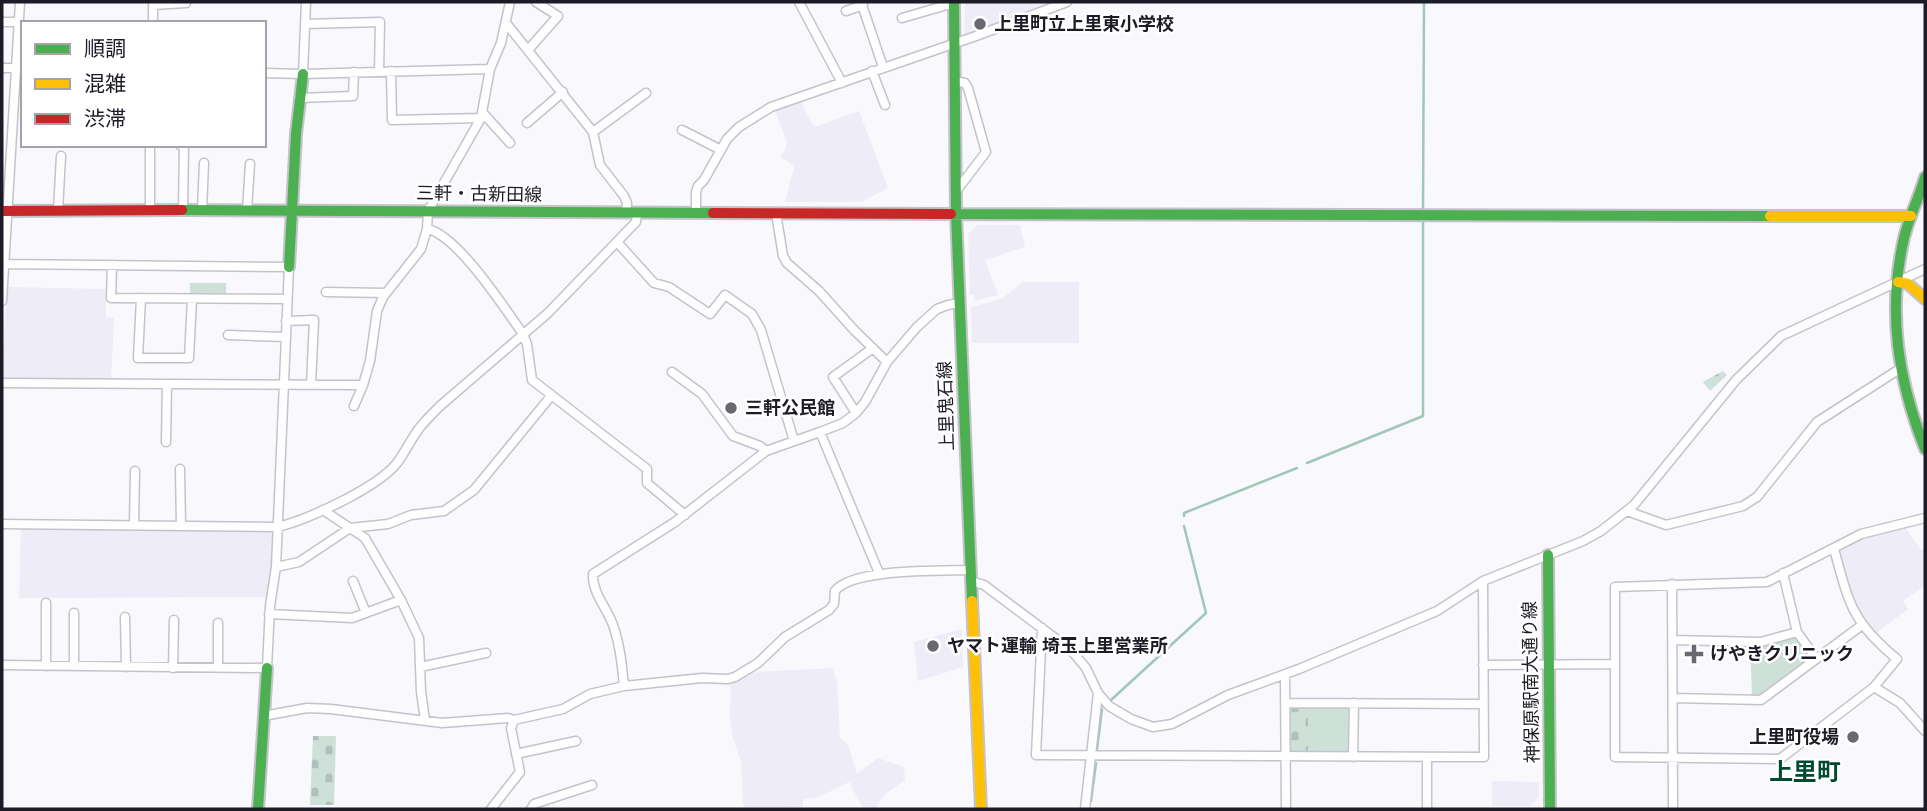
<svg xmlns="http://www.w3.org/2000/svg" width="1927" height="811" viewBox="0 0 1927 811" font-family="Lora,'Noto Sans JP',serif">
<defs>
<pattern id="cemetery-stones" width="16" height="16" patternUnits="userSpaceOnUse" patternTransform="scale(1.75)"><rect width="16" height="16" fill="#cee1d9"/><path d="M2 7V4a2 2 0 0 1 4 0v3zM10 15v-3a2 2 0 0 1 4 0v3z" fill="#b0c0ba"/></pattern>
</defs>
<rect width="100%" height="100%" fill="#f9f8fd"/>
<path fill="#eeecf7" d="M 965,2 L 1057,2 L 964,37 Z
M 800,101 L 814,127 L 859,111 L 888,188 L 861,202 L 785,202 L 794,168 L 792,164 L 780,157 L 786,148 L 787,141 L 774,109 Z
M 977,225 L 1020,225 L 1025,247 L 985,260 L 998,295 L 974,301 L 974,295 L 970,295 L 968,234 Z
M 1023,282 L 1079,282 L 1079,343 L 972,343 L 971,307 L 1001,299 Z
M 7,287 L 106,289 L 106,317 L 114,318 L 111,381 L 6,382 L 2,376 L 2,369 Z
M 1905,527 L 1921,550 L 1925,547 L 1925,585 L 1903,601 L 1908,609 L 1875,634 L 1854,607 L 1839,553 L 1841,550 L 1860,540 Z
M 21,529 L 271,530 L 274,532 L 271,597 L 19,598 Z
M 962,629 L 963,667 L 918,681 L 914,642 Z
M 832,668 L 837,680 L 840,738 L 848,745 L 857,774 L 878,758 L 904,767 L 905,780 L 885,794 L 876,808 L 863,808 L 849,782 L 817,798 L 803,799 L 803,807 L 745,808 L 743,804 L 741,762 L 732,735 L 730,713 L 731,684 L 756,672 Z
M 1492,781 L 1539,782 L 1539,797 L 1530,806 L 1492,806 Z"/>
<path fill="url(#cemetery-stones)" d="M 1723,371 L 1727,375 L 1710,391 L 1703,382 Z
M 1292,707 L 1308,707 L 1308,753 L 1292,753 L 1289,751 L 1289,709 Z
M 313,736 L 336,736 L 334,805 L 310,805 Z"/>
<path fill="#cee1d9" d="M 190,283 L 226,283 L 226,295 L 190,295 Z
M 1796,636 L 1811,655 L 1810,659 L 1759,696 L 1752,696 L 1750,646 Z
M 1308,707 L 1348,707 L 1351,710 L 1351,751 L 1348,753 L 1308,753 Z"/>
<g fill="none" stroke-linecap="round" stroke-linejoin="round">
<path stroke="#9fc8b6" stroke-width="2.5" d="M 1423,212 L 1424,2
M 1307,463 L 1423,416 L 1423,219
M 1184,516 L 1184,513 L 1297,468
M 1111,700 L 1206,613 L 1184,526
M 1097,749 L 1102,709
M 1091,801 L 1096,763"/>
<g stroke="#c4c3cb" stroke-width="11">
<path id="street" d="M 799,2 L 842,83
M 861,2 L 883,67
M 846,11 L 863,5
M 902,18 L 954,3
M 2,22 L 18,22
M 153,23 L 153,5 L 186,3
M 506,23 L 593,132 L 600,165 L 624,196 L 627,203 L 626,213
M 305,24 L 380,22 L 379,71
M 528,50 L 558,16 L 536,2
M 2,68 L 23,68
M 391,71 L 392,120 L 481,118
M 872,71 L 885,105
M 264,73 L 303,74 L 490,69
M 303,74 L 306,2
M 954,81 L 965,83 L 968,88 L 986,152 L 957,190
M 299,98 L 353,96 L 354,72
M 483,113 L 510,143
M 527,123 L 563,92
M 682,130 L 721,150
M 593,132 L 646,93
M 180,145 L 184,145 L 183,210
M 202,210 L 204,163
M 247,210 L 250,164
M 58,211 L 61,156
M 150,211 L 150,145
M 696,213 L 696,192 L 698,186 L 704,180 L 727,139 L 739,127 L 771,107 L 976,36 L 1067,2
M 776,213 L 783,256 L 787,263 L 819,291 L 855,331 L 887,362
M 427,229 C 457,234 505,309 523,334 L 527,344 L 532,380 L 647,469 L 647,483 L 685,515
M 617,242 L 654,283 L 669,287 L 710,314 L 725,295 L 752,314 L 761,330 L 794,441
M 112,265 L 111,298 L 287,299
M 326,292 L 386,293
M 141,298 L 138,358 L 189,358 L 192,299
M 2,301 L 20,2
M 286,321 L 314,320 L 311,385
M 228,335 L 286,337
M 672,372 L 702,394 L 733,436 L 760,446 L 766,451
M 2,383 L 363,385
M 354,406 L 363,385 L 370,361 L 377,311 L 383,297 L 421,249 L 427,229 L 428,211 L 481,118 L 490,69 L 501,43 L 510,2
M 856,413 L 833,377 L 873,348
M 820,432 L 879,573
M 166,442 L 167,384
M 180,469 L 181,526
M 323,510 L 365,538 L 401,600 L 419,638 L 421,692 L 425,720
M 1627,511 L 1666,525 L 1743,506 L 1757,497 L 1817,422 L 1898,370
M 2,524 L 278,527 C 309,519 377,488 397,463 C 406,451 412,437 421,426 C 427,419 434,412 440,406 L 548,313 L 636,222 L 637,213
M 134,525 L 135,471
M 1834,549 C 1849,603 1851,621 1897,659 L 1874,687 L 1780,759 L 1615,757 L 1615,587 L 1767,582 L 1861,534 L 1925,518
M 276,567 L 299,562 L 350,528 L 388,524 L 411,515 L 444,511 L 474,490 L 551,396
M 1783,573 L 1797,632 L 1816,658
M 353,581 L 366,613
M 971,581 L 984,585 L 1071,650 L 1086,668 L 1098,693 L 1109,706 L 1131,719 L 1153,727 L 1172,724 L 1228,695 L 1299,669 L 1437,611 L 1483,581 L 1583,541 L 1601,531 L 1634,505 L 1736,380 L 1781,336 L 1925,269
M 1672,584 L 1673,809
M 269,614 L 352,618 L 401,600
M 125,617 L 126,667
M 218,623 L 218,668
M 1042,628 L 1036,755 L 1484,757 L 1483,581
M 1673,640 L 1761,642 L 1797,632
M 2,665 L 267,668 L 270,606 L 276,567 L 289,267 L 4,264
M 1483,665 L 1614,664
M 46,666 L 46,603
M 74,666 L 74,613
M 420,667 L 486,653
M 173,668 L 174,620
M 1285,674 L 1286,809
M 624,686 C 622,665 620,645 613,625 C 607,608 592,593 593,574 L 675,522 L 766,451 L 820,432 L 843,423 L 856,413 L 865,402 L 887,362 L 917,327 L 937,309 L 948,305 L 960,303
M 1874,687 L 1900,703 L 1925,731
M 1674,698 L 1761,700 L 1862,625
M 1285,703 L 1483,704
M 263,716 L 307,708 L 331,709 L 442,723 L 508,718 L 514,720 L 563,709 L 590,694 L 624,686 L 702,678 L 728,679 L 735,677 L 758,663 L 785,637 L 829,610 L 834,604 L 835,591 C 852,568 942,571 970,570
M 516,754 L 576,741
M 1353,757 L 1354,703
M 1427,757 L 1427,809
M 491,809 L 520,772 L 511,728 L 514,720
M 531,809 L 534,804 L 592,785
M 1085,809 L 1098,693"/>
</g>
<g stroke="#c4c3cb" stroke-width="14">
<path id="fast" d="M 954,2 L 956,214 L 972,601
M 1925,177 C 1919,198 1909,217 1904,238 C 1887,312 1898,380 1925,449
M 182,210 L 713,213
M 951,214 L 1770,216
M 289,267 L 296,134 L 303,74
M 1548,555 L 1550,809
M 258,809 L 267,668"/>
</g>
<g stroke="#c4c3cb" stroke-width="14">
<path id="slow" d="M 1770,216 L 1911,216
M 1898,282 L 1908,284 L 1925,299
M 972,601 L 981,809"/>
</g>
<g stroke="#c4c3cb" stroke-width="14">
<path id="jam" d="M 2,211 L 182,210
M 713,213 L 951,214"/>
</g>
<use href="#street" stroke="#fefeff" stroke-width="8"/>
<use href="#fast" stroke="#4caf50" stroke-width="10"/>
<use href="#slow" stroke="#ffc107" stroke-width="10"/>
<use href="#jam" stroke="#c62828" stroke-width="10"/>
</g>
<g fill="#696871" stroke="#fff" stroke-width="2.5">
<circle cx="980" cy="24" r="7"/>
<circle cx="731" cy="408" r="7"/>
<circle cx="933" cy="646" r="7"/>
<path d="M1690.5 643.5h7v7h7v7h-7v7h-7v-7h-7v-7h7z"/>
<circle cx="1853" cy="737" r="7"/>
</g>
<g text-anchor="middle" stroke-width="5" stroke-linejoin="round" paint-order="stroke">
<g font-size="18" font-weight="bold" fill="#1c1b26" stroke="#fff" text-anchor="start">
<text x="994" y="30">上里町立上里東小学校</text>
<text x="745" y="414">三軒公民館</text>
<text x="947" y="652">ヤマト運輸 埼玉上里営業所</text>
<text x="1710" y="660">けやきクリニック</text>
<text x="1839" y="743" text-anchor="end">上里町役場</text>
</g>
<g font-size="18" fill="#1c1b26" stroke="#fff">
<text transform="translate(479 194) rotate(1)" y="6">三軒・古新田線</text>
<text transform="translate(946 406) rotate(-92)" y="6">上里鬼石線</text>
<text transform="translate(1531 682) rotate(-91)" y="6">神保原駅南大通り線</text>
</g>
<g font-size="24" font-weight="bold" fill="#004a31" stroke="#fff">
<text x="1805" y="780">上里町</text>
</g>
</g>
<rect width="1927" height="811" fill="none" stroke="#1c1b26" stroke-width="7"/>
<rect x="21" y="21" width="245" height="126" fill="#ffffff" stroke="#a4a4a8" stroke-width="2"/>
<rect x="35" y="44" width="35" height="10" fill="#4caf50" stroke="#a4a4a8" stroke-width="2"/>
<text x="84" y="56" font-size="21" fill="#1c1b26">順調</text>
<rect x="35" y="79" width="35" height="10" fill="#ffc107" stroke="#a4a4a8" stroke-width="2"/>
<text x="84" y="91" font-size="21" fill="#1c1b26">混雑</text>
<rect x="35" y="114" width="35" height="10" fill="#c62828" stroke="#a4a4a8" stroke-width="2"/>
<text x="84" y="126" font-size="21" fill="#1c1b26">渋滞</text>
</svg>
